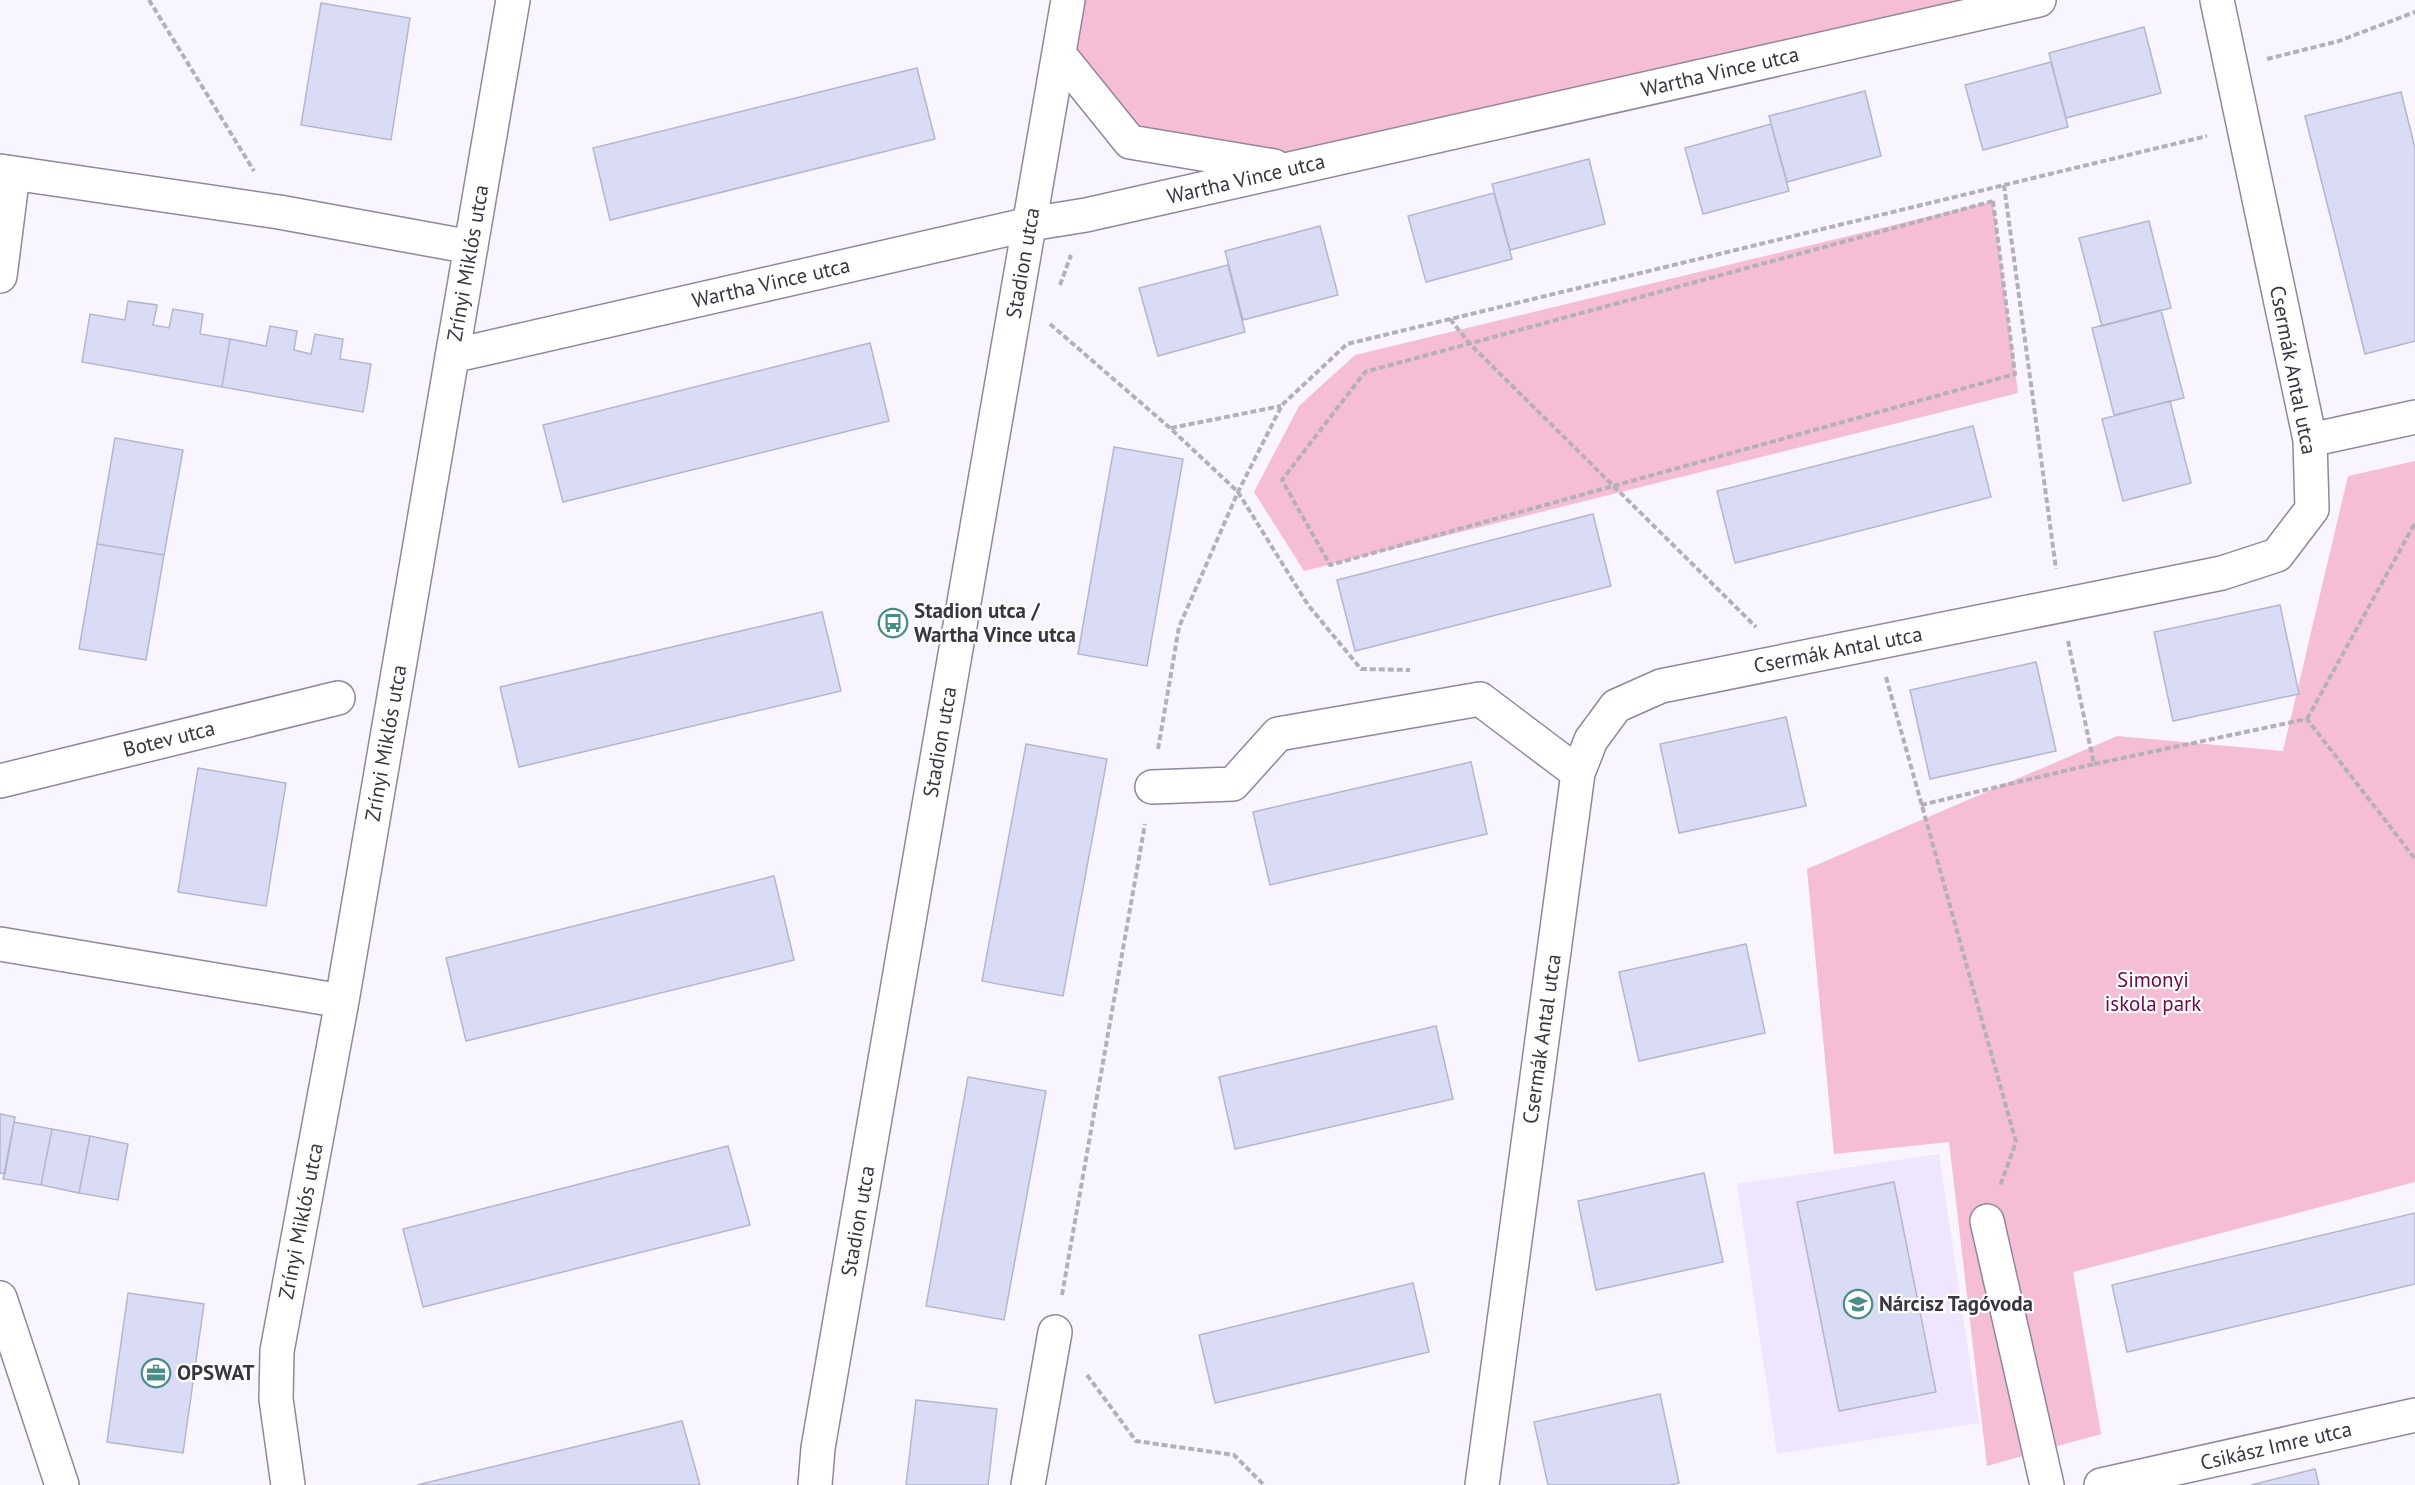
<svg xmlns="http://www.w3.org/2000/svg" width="2415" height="1485" viewBox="0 0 2415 1485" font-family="'PT Sans',sans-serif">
<rect width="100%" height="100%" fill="#f9f5ff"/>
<path fill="#efe5fe" d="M 1939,1154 L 1979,1423 L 1777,1454 L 1737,1184 Z"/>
<path fill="#f5bed5" d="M 1068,0 L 2040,0 L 1290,169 L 1130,142 L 1059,54 Z
M 1993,201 L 2018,393 L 1304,571 L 1254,492 L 1299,406 L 1355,355 Z
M 2415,461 L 2415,1182 L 2073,1272 L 2101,1434 L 1987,1466 L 1949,1142 L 1834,1154 L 1807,869 L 2117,736 L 2283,751 L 2348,476 Z"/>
<path fill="#d9dcf4" stroke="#b3b6ce" stroke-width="1.5" d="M 321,3 L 410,18 L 391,140 L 301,125 Z
M 2144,27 L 2161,93 L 2066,118 L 2049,53 Z
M 2051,62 L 2068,127 L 1983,150 L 1965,85 Z
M 917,68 L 935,139 L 610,220 L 593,148 Z
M 1865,91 L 1881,156 L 1787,182 L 1769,116 Z
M 2401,92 L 2415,148 L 2415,341 L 2365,354 L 2305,116 Z
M 1771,124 L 1789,191 L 1703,214 L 1685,148 Z
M 1589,159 L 1605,224 L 1510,250 L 1492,184 Z
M 1494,193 L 1512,259 L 1426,282 L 1408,216 Z
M 2149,221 L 2171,308 L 2102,326 L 2079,238 Z
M 1320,226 L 1338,295 L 1243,320 L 1225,251 Z
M 1228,265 L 1245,332 L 1158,356 L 1139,288 Z
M 128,301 L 157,305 L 153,325 L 169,328 L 173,309 L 203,314 L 200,334 L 230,339 L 222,387 L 82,362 L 90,314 L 125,320 Z
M 2161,310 L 2184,398 L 2114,415 L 2092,328 Z
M 270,326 L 297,331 L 294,350 L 311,354 L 315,334 L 343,339 L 340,359 L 371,364 L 363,412 L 222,387 L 230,339 L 266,346 Z
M 870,343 L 889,421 L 563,502 L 543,425 Z
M 2170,401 L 2191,483 L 2123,501 L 2102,419 Z
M 1973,426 L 1991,497 L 1735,563 L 1717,491 Z
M 115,438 L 183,450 L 164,555 L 97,544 Z
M 1114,447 L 1183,459 L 1147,666 L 1078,654 Z
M 1593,514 L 1611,586 L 1355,651 L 1337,580 Z
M 97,544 L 164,555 L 146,660 L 79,649 Z
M 2280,605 L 2299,694 L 2173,721 L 2154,632 Z
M 822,612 L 841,691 L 519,767 L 500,687 Z
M 2036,662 L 2056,751 L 1930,779 L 1910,690 Z
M 1786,717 L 1806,806 L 1679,833 L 1660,744 Z
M 1026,744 L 1107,759 L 1063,996 L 982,981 Z
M 1471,762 L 1487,834 L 1270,885 L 1253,812 Z
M 198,768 L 286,783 L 266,906 L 178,892 Z
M 774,876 L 794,960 L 466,1041 L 446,958 Z
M 1746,944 L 1765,1033 L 1639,1061 L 1619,972 Z
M 1436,1026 L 1453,1099 L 1235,1149 L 1219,1077 Z
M 968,1077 L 1046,1091 L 1004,1320 L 926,1306 Z
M 0,1114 L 15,1117 L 5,1174 L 0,1173 Z
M 14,1122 L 52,1129 L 41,1185 L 3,1179 Z
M 52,1129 L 90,1136 L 79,1193 L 41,1185 Z
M 90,1136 L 128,1144 L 118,1200 L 79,1193 Z
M 728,1146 L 750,1225 L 423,1307 L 403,1229 Z
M 1704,1173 L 1723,1262 L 1596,1290 L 1578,1201 Z
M 1894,1182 L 1936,1392 L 1839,1411 L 1797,1202 Z
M 2415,1213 L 2415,1284 L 2127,1352 L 2112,1285 Z
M 1413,1283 L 1429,1352 L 1215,1403 L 1199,1335 Z
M 128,1293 L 204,1304 L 183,1453 L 107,1442 Z
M 1660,1394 L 1679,1483 L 1670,1485 L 1548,1485 L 1534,1422 Z
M 916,1400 L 997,1409 L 988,1485 L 906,1485 Z
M 682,1421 L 700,1485 L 417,1485 Z
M 2315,1469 L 2319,1485 L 2251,1485 Z"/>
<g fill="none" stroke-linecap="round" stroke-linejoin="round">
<g stroke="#90879d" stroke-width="36">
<path id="minor" d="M 1059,54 L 1130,142 L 1274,166
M 0,171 L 279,212 L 471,247
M 0,276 L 13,174
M 452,356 L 1030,224 L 1086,215 L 2039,0
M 2310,440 L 2415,417
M 0,781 L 338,698
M 1152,787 L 1233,784 L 1278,734 L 1480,699 L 1578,773
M 0,944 L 342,1001
M 1987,1221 L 2047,1485
M 0,1298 L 62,1485
M 288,1485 L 276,1399 L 277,1351 L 342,1001 L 513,0
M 815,1485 L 818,1448 L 1068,0
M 1028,1485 L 1055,1332
M 1482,1485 L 1578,773 L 1591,740 L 1616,706 L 1661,686 L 2222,573 L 2277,555 L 2312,509 L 2310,440 L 2217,0
M 2101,1485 L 2415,1415"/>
</g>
<path stroke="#b4b0ba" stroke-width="4" stroke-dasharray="6 3" stroke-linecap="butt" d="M 149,0 L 254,171
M 2267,59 L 2339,41 L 2415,12
M 2004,185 L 2056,569
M 1993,201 L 2015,374 L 1330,565 L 1282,480 L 1365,372 Z
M 1060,285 L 1071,255
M 1450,319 L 1470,344 L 1756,627
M 1050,324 L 1170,428 L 1238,492 L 1308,605 L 1361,669 L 1410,670
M 1171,428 L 1281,406
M 2068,641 L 2094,764 L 2307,719 L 2415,859
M 1886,677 L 2016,1142 L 2000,1186
M 2307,719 L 2415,523
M 1158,749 L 1179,627 L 1238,492 L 1282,405 L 1347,344 L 2207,136
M 1921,805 L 2094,764
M 1062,1295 L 1145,824
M 1087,1375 L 1136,1441 L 1234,1455 L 1264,1485"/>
<use href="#minor" stroke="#fff" stroke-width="33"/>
</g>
<defs>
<g id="bus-ring" transform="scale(1.5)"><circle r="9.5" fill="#fff" stroke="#498e85" stroke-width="1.5"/><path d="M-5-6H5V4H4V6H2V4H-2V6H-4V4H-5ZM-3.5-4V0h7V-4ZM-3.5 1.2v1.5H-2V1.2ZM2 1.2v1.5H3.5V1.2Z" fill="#498e85"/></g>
<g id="school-ring" transform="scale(1.5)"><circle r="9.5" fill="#fff" stroke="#498e85" stroke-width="1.5"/><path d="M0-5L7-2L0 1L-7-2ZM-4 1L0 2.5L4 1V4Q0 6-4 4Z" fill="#498e85"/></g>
<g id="office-ring" transform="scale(1.5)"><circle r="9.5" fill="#fff" stroke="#498e85" stroke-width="1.5"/><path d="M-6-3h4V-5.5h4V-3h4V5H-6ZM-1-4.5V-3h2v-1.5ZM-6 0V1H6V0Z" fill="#498e85"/></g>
</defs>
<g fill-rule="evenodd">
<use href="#bus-ring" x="893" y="623"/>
<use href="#school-ring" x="1858" y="1304"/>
<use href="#office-ring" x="156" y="1373"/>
</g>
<g text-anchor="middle" stroke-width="4.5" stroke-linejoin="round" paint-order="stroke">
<g font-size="21" fill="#3a363f" stroke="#fff">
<text transform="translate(1720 72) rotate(-13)" y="7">Wartha Vince utca</text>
<text transform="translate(1246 179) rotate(-13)" y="7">Wartha Vince utca</text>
<text transform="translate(468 263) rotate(-80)" y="7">Zrínyi Miklós utca</text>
<text transform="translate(1023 263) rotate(-80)" y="7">Stadion utca</text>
<text transform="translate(771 283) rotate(-13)" y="7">Wartha Vince utca</text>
<text transform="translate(2293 370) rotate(79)" y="7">Csermák Antal utca</text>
<text transform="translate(1838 650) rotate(-11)" y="7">Csermák Antal utca</text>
<text transform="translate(169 739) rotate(-14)" y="7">Botev utca</text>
<text transform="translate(940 742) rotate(-80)" y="7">Stadion utca</text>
<text transform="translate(386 743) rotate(-80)" y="7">Zrínyi Miklós utca</text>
<text transform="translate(1542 1039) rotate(-82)" y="7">Csermák Antal utca</text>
<text transform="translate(301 1221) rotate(-79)" y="7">Zrínyi Miklós utca</text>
<text transform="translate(858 1221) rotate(-80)" y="7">Stadion utca</text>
<text transform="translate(2276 1446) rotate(-13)" y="7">Csikász Imre utca</text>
</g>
<g font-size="21" font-weight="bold" fill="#3a363f" stroke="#fff" text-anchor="start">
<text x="914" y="618">Stadion utca /<tspan x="914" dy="24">Wartha Vince utca</tspan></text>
<text x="1879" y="1311">Nárcisz Tagóvoda</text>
<text x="177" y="1380">OPSWAT</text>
</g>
<g font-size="21" fill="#740547" stroke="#fff">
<text x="2153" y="987">Simonyi<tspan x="2153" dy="24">iskola park</tspan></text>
</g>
</g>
</svg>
